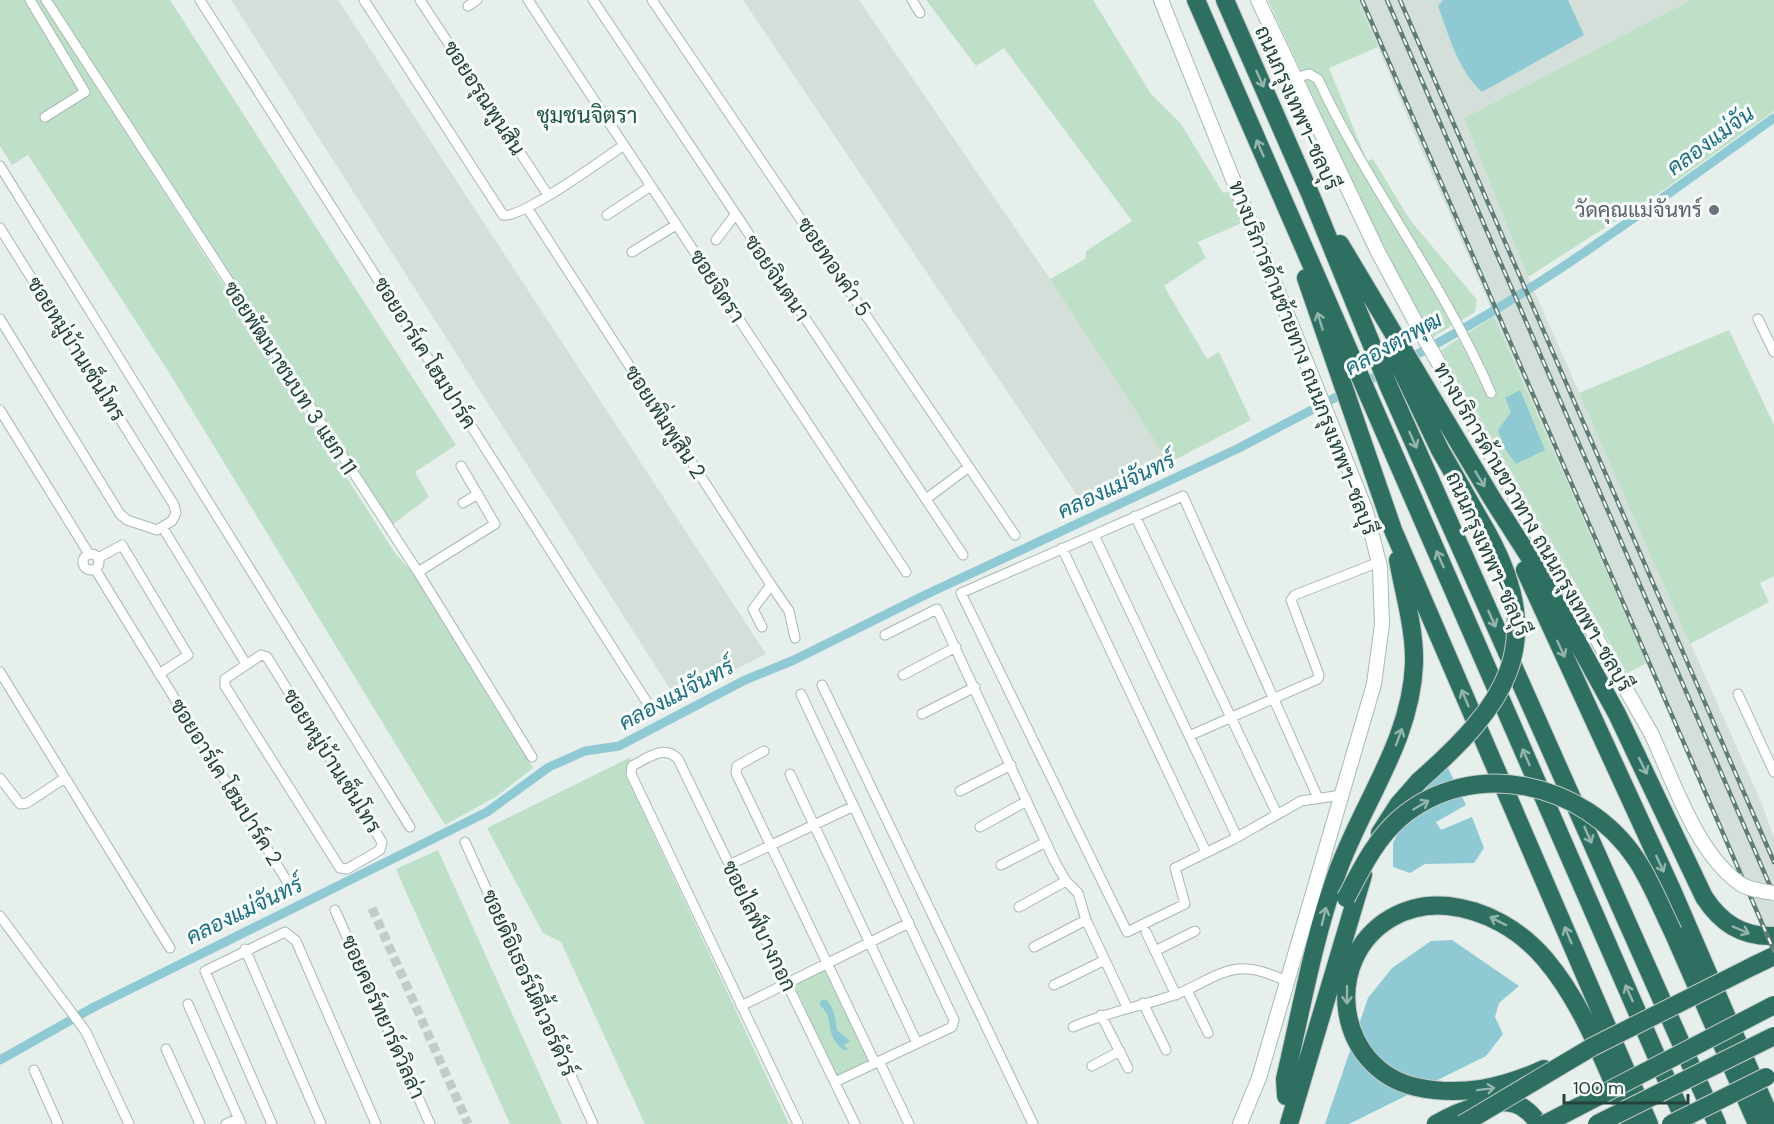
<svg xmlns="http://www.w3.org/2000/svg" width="1774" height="1124" viewBox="0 0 1774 1124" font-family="'DM Sans',Sarabun,sans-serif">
<rect width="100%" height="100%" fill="#e6efeb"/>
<path fill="#d4dfda" d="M 231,0 L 338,0 L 766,654 L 677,700 Z
M 743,0 L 859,0 L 1050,279 L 1169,463 L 1083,504 Z
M 1358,0 L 1691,0 L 1464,118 L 1528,277 L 1762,804 L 1774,838 L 1774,951 L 1418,142 Z"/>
<path fill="#bfe0c8" d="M 0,0 L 41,0 L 395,553 L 420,581 L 533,768 L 497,796 L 445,825 L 170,374 L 28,155 L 12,165 L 0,146 Z
M 50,0 L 170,0 L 456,445 L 415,472 L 429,497 L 393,524 Z
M 926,0 L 1093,0 L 1151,94 L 1181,124 L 1223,193 L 1232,191 L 1242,223 L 1198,242 L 1206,258 L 1164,286 L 1207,359 L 1219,352 L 1251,420 L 1169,463 L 1050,279 L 1085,259 L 1086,251 L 1132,221 L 1004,48 L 976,66 Z
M 1268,0 L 1358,0 L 1378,47 L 1329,68 L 1367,161 L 1373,159 L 1410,220 L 1477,300 L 1475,312 L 1433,337 L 1392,266 Z
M 1691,0 L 1774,0 L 1774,111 L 1665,189 L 1528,277 L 1464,118 Z
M 1494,316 L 1647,663 L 1627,673 L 1441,350 Z
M 1729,330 L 1774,425 L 1774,576 L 1760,583 L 1769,602 L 1690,644 L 1579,393 Z
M 631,757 L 627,778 L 789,1124 L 645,1124 L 561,942 L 543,933 L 487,828 Z
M 438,850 L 562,1124 L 510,1124 L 398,874 L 396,869 Z
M 827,969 L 870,1061 L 836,1076 L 794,985 Z"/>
<path fill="#8ec9d4" d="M 1443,0 L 1568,0 L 1584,35 L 1482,92 C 1458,70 1449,36 1438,6 Z
M 1520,390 L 1545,450 L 1516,464 L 1503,446 L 1498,430 L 1511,412 L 1505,398 Z
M 1431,767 L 1448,768 L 1466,805 L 1436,822 L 1441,830 L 1472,817 L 1484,848 L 1474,863 L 1425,864 L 1410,873 L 1393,867 L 1393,843 Z
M 1452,940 L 1519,986 L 1499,1003 L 1495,1017 L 1503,1034 L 1486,1056 L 1349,1124 L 1325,1124 L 1368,998 L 1392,968 L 1431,941 Z
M 821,1000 L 827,1000 C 835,1010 835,1018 837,1030 L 850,1041 L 844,1045 L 848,1050 L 844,1050 C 822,1033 837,1021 820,1005 Z"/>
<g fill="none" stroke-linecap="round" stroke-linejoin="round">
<path stroke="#8ec9d4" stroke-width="9" d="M 1406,360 C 1536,293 1655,203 1774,118
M 0,1060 L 94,1007 L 487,812 L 549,767 L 585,751 L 619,746 L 745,680 L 794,660 L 925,595 L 1237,449 L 1386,371"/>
<path stroke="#bfccc8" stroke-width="9" stroke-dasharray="9 4.5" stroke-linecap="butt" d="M 372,908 L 468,1124"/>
<g stroke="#a8b8b2" stroke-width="11">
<path id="street" d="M 30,0 L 85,92 L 45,117
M 46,0 L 418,572 L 532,757
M 200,0 L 650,707
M 364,0 L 503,215 C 520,220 605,158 624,145
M 420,0 L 548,195
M 528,0 L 906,572
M 593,0 L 963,555
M 652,0 L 1015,535
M 912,0 L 920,13
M 468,6 L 477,0
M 1295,78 L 1309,74 L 1318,79 C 1369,188 1444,283 1491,393
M 0,166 L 410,827
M 528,209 L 771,585 L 789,611 L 795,638
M 607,215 L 651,186
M 0,228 L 174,505 L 176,513 L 172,521 L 157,530 L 127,520 L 120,514 L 0,319
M 716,240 L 735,215
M 632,252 L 676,225
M 1758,319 L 1774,352
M 0,410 L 89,554
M 926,499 L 969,467
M 463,503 L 478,494
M 1135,516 L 1277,814
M 163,528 L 246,664
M 1094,535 L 1237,837
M 1062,548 L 1206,852
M83 562a8 8 0 1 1 16 0a8 8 0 1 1-16 0Z
M 98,558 L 122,545 L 188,655 L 159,674
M 95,569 L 293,891
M 418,572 L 495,524 L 461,466
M 762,627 L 753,609 L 771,585
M 885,635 L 937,609 L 1055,862 L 1066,881 L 1078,893 L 1086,920 L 1127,1007
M 261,655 L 267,657 L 382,842 L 380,850 L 347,869 L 340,868 L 225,686 L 225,679 Z
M 0,672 L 170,948
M 903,675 L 956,647
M 822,685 L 1033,1124
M 801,694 L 954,1020 L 952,1027 L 835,1082
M 1738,694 L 1774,772
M 922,714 L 975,687
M 1189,736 L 1318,679 L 1319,675 L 1291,600 L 1295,595 L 1379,562
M 764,751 L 737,766 L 736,773 L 875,1063
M 790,774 L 917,1043
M 0,778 L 20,804 L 27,803 L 65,778
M 960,791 L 1011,765
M 1318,798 L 1183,496 L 961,593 L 1127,932 L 1185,904 L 1175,868 L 1234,839 L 1301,801 L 1342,795
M 980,827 L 1027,801
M 465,842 L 593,1124
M 729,865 L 854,806
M 1001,865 L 1046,842
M 1019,907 L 1066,881
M 335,910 L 430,1124
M 0,916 L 86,1032 L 129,1124
M 1146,932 L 1176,995
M 1034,947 L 1086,920
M 245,949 L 321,1124
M 1155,951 L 1195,931
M 1054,985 L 1105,960
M 1187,990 L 1208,1033
M 1143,1003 L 1166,1050
M 188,1004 L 241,1124
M 741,1006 L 909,923
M 1101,1015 L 1128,1068
M 1073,1027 C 1106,1012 1140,1007 1174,995 C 1196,988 1215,972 1238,969 C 1255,967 1272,975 1287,981
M 166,1049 L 200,1124
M 879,1061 L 909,1124
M 1092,1066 L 1120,1051
M 34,1070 L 58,1124
M 226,1124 L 239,1118
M 272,1124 L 205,971 L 285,932 L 296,941 L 376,1124
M 798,1124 L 631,774 L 632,766 C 648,758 664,744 678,759 L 855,1124"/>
</g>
<g stroke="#a4bbb3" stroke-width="16">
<path id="secondary" d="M 1161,0 L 1366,511 L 1380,567 L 1382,624 L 1374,684 L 1259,1078 L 1240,1124
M 1258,0 L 1378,252 L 1422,334 L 1651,733"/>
</g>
<g stroke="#c2cac8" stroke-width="20">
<path id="highway" d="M 1196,0 L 1686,1124
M 1225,0 L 1311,196 L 1389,387 L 1717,1124
M 1340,244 L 1493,500 L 1539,572 L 1617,714 L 1704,897 C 1721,923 1742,937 1774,936
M 1306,278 L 1393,530 L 1649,1124
M 1394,354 L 1440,450 L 1488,534
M 1525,570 L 1672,890 L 1773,1124
M 1380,833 L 1398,805 L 1419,781
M 1673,932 L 1757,1124
M 1753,966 L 1774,956
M 1544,1069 C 1502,1088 1462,1097 1416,1087 C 1336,1069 1321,959 1391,918 C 1408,908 1428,904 1448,906 C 1486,910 1520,930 1545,959 C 1585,1006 1606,1068 1631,1124
M 1286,1096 L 1285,1079 C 1301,1011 1313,941 1336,876 C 1361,804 1411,742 1414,664 C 1415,629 1404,594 1398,560
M 1289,1124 L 1363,875
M 1436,1124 C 1456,1112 1505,1091 1526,1110 C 1531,1113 1535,1119 1539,1124"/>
</g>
<use href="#street" stroke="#fff" stroke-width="9"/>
<use href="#secondary" stroke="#fff" stroke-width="14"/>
<use href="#highway" stroke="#2f6f62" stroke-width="18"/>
<g stroke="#5f7d75" stroke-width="4.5">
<path id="rail" d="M 1362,0 L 1774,951
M 1387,0 L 1774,895
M 1400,0 L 1774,862"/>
</g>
<use href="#rail" stroke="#f7fbf9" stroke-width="2" stroke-dasharray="7" stroke-linecap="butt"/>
<g stroke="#a4bbb3" stroke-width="16" stroke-linecap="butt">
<path id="secondary-bridge" d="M 1651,733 C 1673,780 1696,852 1739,883 C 1749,890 1762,891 1774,893"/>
</g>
<g stroke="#c2cac8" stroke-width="20" stroke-linecap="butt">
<path id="highway-bridge" d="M 1419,781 C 1504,706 1549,646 1488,534
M 1346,898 C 1361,870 1375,840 1399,819 C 1472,756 1585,782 1636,859 C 1651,881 1661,908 1673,932
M 1463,1124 L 1592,1047 L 1753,966
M 1545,1124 L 1774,1005
M 1597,1124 L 1774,1036
M 1671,1124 L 1766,1077"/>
</g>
<use href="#secondary-bridge" stroke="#fff" stroke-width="14"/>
<use href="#highway-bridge" stroke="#2f6f62" stroke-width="18"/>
</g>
<defs><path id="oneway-shaft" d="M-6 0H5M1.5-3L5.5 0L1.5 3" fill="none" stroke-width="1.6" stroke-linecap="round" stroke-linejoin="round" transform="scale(1.5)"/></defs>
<g stroke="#93b5ae">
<use href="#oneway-shaft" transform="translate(1260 79) rotate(66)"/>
<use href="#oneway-shaft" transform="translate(1260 148) rotate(-113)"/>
<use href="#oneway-shaft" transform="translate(1320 321) rotate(-107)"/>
<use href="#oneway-shaft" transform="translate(1413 440) rotate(66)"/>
<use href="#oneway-shaft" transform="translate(1480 479) rotate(59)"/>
<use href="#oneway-shaft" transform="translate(1440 559) rotate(-114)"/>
<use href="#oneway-shaft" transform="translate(1492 619) rotate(66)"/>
<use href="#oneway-shaft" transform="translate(1561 649) rotate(65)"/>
<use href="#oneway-shaft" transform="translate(1465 698) rotate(-113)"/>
<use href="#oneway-shaft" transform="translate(1399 737) rotate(-70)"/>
<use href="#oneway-shaft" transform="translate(1526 757) rotate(-114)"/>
<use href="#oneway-shaft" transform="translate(1643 766) rotate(64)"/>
<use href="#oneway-shaft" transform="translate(1421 805) rotate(-30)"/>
<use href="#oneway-shaft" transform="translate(1588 835) rotate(66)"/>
<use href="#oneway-shaft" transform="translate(1660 864) rotate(65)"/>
<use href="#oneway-shaft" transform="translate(1324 916) rotate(-76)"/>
<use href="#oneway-shaft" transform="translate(1498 921) rotate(-153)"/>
<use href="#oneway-shaft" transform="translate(1741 930) rotate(23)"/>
<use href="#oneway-shaft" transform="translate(1568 935) rotate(-113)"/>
<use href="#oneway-shaft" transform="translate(1629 993) rotate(-114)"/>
<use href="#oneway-shaft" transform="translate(1347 995) rotate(90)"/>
<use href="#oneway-shaft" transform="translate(1486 1089) rotate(-7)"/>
</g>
<circle fill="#6b7280" stroke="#f7fbf9" stroke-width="2" cx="1714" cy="210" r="6"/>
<g text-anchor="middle" stroke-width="6" stroke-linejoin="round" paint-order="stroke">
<g font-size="21" fill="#24423a" stroke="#f7fbf9">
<text transform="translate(484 98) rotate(57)" y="7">ซอยอรุณพูนสิน</text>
<text transform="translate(1297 108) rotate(66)" y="7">ถนนกรุงเทพฯ-ชลบุรี</text>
<text transform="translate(834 267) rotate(56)" y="7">ซอยทองคำ 5</text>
<text transform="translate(777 278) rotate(56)" y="7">ซอยจินตนา</text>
<text transform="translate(717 286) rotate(57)" y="7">ซอยจิตรา</text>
<text transform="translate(76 349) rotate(58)" y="7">ซอยหมู่บ้านเซ็นโทร</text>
<text transform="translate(425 353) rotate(58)" y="7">ซอยอาร์เค โฮมปาร์ค</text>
<text transform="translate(1303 358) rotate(69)" y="7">ทางบริการด้านซ้ายทาง ถนนกรุงเทพฯ-ชลบุรี</text>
<text transform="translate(290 378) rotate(57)" y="7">ซอยพัฒนาชนบท 3 แยก 11</text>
<text transform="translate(665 422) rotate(57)" y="7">ซอยเพิ่มพูสิน 2</text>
<text transform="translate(1533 527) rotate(60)" y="7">ทางบริการด้านขวาทาง ถนนกรุงเทพฯ-ชลบุรี</text>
<text transform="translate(1488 554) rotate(66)" y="7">ถนนกรุงเทพฯ-ชลบุรี</text>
<text transform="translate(332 761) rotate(58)" y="7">ซอยหมู่บ้านเซ็นโทร</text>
<text transform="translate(226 782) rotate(58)" y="7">ซอยอาร์เค โฮมปาร์ค 2</text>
<text transform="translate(759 926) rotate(64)" y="7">ซอยไลฟ์บางกอก</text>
<text transform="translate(529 983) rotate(66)" y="7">ซอยดิอิเธอร์นิตี้เวอร์ดัวร์</text>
<text transform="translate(383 1017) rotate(66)" y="7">ซอยคอร์ทยาร์ดวิลล่า</text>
</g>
<g font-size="21" fill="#5b616d" stroke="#f7fbf9" text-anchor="end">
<text x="1702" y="217">วัดคุณแม่จันทร์</text>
</g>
<g font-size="22" fill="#1f5548" stroke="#f7fbf9">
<text x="587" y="123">ชุมชนจิตรา</text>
</g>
<g font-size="22" font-style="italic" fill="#1c6f80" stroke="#f7fbf9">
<text transform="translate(1710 140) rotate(-36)" y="8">คลองแม่จัน</text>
<text transform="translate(1393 343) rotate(-29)" y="8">คลองตาพุฒ</text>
<text transform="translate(1116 485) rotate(-25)" y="8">คลองแม่จันทร์</text>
<text transform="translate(676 694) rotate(-28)" y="8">คลองแม่จันทร์</text>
<text transform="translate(244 910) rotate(-26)" y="8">คลองแม่จันทร์</text>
</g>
</g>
<path d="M1564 1094v9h124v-9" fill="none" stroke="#24423a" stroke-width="3"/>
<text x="1573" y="1094" font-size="18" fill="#24423a" stroke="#f7fbf9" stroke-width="4.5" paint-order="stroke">100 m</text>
</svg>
